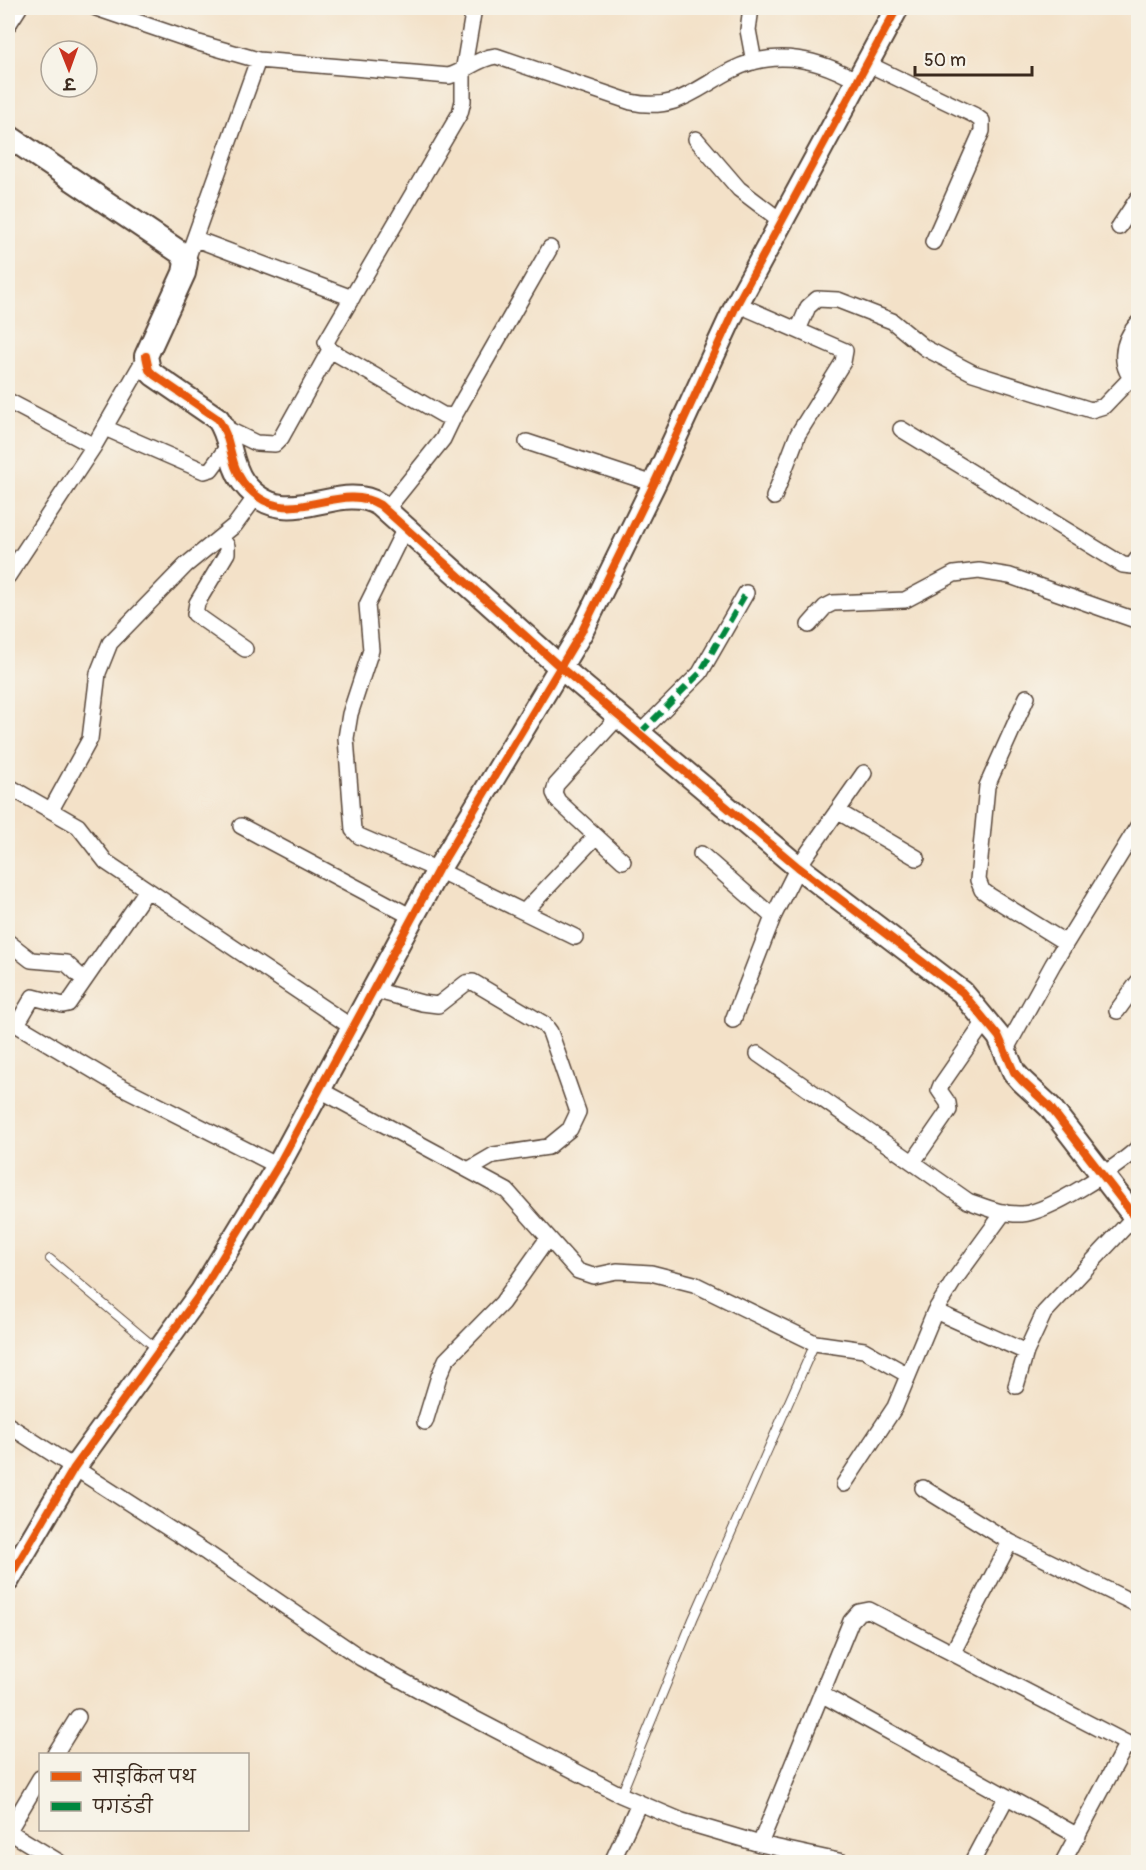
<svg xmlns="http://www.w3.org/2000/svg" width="1146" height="1870" viewBox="0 0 1146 1870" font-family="Pangolin,'Playpen Sans Deva',sans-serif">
<rect width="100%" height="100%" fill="#f7f3e8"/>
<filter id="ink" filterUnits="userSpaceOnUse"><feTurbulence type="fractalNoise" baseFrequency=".0167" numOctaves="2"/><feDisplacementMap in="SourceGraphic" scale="12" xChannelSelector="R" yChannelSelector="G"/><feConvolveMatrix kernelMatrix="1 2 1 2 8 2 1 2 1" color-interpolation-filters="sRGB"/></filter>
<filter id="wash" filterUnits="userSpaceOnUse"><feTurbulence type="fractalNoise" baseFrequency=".008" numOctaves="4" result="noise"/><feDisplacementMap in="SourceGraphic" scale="24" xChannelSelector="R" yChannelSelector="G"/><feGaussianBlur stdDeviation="1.35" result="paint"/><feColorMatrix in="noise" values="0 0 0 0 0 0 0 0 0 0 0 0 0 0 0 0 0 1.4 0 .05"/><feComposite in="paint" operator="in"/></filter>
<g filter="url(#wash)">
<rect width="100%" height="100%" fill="#f3e1c8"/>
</g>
<g filter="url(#ink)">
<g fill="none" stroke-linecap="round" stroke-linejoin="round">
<g stroke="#574538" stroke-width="10">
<path id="lane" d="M 50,1259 L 157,1349
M 621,1795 L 693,1619 L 815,1343"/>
</g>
<g stroke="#574538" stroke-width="18">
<path id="street" d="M 96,8 L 199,43 L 258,60 L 449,76 C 466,71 478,58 496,56 L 631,102 C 676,112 695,89 732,70 C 775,48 820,59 859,82
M 474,8 L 463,72 L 463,101 L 460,113 L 326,342 L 330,350 L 443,415 L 454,416 L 550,248
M 751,8 L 748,30 L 754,62
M 8,25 L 19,8
M 868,64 L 974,115 L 982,121 L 982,131 L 933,242
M 696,139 L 739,189 L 781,221
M 1119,227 L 1138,198
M 196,239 L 352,298
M 186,262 L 258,60
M 737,304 L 845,351 L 843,362 L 798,434 L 774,497
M 1138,323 C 1121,342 1117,367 1138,385
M 798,330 L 808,307 L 817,299 L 838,300 L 892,321 L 925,348 L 973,373 L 1091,410 L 1104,406 L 1130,379
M 8,401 L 94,446
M 105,428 L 204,471 L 211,469 L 229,445
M 225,428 L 256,443 L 275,444 L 281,438 L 330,350
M 901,429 L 1123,565 L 1132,566 L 1138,558
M 527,442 L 654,484
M 386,510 L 443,439 L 454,416
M 405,528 L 367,605 L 371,650 L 350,714 L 346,738 L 353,830 L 359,836 L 438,870 L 575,937
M 221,537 L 227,546 L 227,553 L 197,603 L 195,614 L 245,649
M 8,576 L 94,446 L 146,356
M 809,625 L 825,607 L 833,603 L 905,600 L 954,574 L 979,571 L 1010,576 L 1138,621
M 1027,697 L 987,786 L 978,880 L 982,890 L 990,896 L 1066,943
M 619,716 L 556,785 L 554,793 L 558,801 L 623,861
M 640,733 L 700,673 L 746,593
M 8,786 L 78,826 L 106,862 L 353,1028
M 51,810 L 90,739 L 98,673 L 110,643 L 186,565 L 235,525 L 257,495
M 837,811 L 917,858
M 241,826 L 412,917
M 701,854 L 773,917
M 147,890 L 68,1004 L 63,1005 L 33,997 L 20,1019 L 19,1026 L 118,1085 L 278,1166
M 524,912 L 596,836
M 8,942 L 31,960 L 66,963 L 84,980
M 374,990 L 422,1003 L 438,1005 L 466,983 L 473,982 L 544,1024 L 550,1032 L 578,1112 L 570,1129 L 548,1147 L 494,1155 L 470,1169
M 1117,1011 L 1138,982
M 733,1020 L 773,917 L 798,867 L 864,773
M 1006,1049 L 1053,964 L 1138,826
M 758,1054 L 968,1201 C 985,1207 1003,1215 1022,1214 C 1050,1212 1117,1167 1138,1148
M 320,1090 L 507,1191 L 578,1271 L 593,1276 L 617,1271 L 651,1273 L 694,1284 L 815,1343 L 864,1350 L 908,1375
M 913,1162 L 949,1110 L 948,1103 L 939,1090 L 941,1085 L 986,1020
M 935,1311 L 1026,1352
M 1016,1386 L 1026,1352 L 1044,1313 L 1135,1216
M 425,1422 L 439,1376 L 446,1360 L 502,1303 L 548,1238
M 8,1425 L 207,1553 L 361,1658 L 423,1692 L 621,1795 L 682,1821 L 760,1844 L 843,1862
M 844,1484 L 895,1407 L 935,1311 L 953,1282 L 1004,1212
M 923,1488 L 1010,1542 L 1138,1605
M 953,1652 L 1010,1542
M 821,1694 L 1078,1836
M 55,1754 L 78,1717
M 8,1831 L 59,1862
M 8,1832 L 40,1778
M 760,1844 L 851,1621 L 859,1612 L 869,1610 L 1138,1749
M 612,1862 L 639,1803
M 972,1862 L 1006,1798
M 1063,1862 L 1127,1743"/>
</g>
<g stroke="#574538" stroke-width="26">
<path id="secondary" d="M 8,136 L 181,253 L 186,262 L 184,273 L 146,356 L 149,370 L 154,375 L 218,419 C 232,438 229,463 243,482 C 285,537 337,478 380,505 L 559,666 L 798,867 L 962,992 L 999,1037 L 1014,1072 L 1022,1081 L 1050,1107 L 1138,1221
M 8,1580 L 74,1468 L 202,1291 L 278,1166 L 438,870 L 582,631 L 654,484 L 737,304 L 897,8"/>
</g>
<use href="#lane" stroke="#fff" stroke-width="8"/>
<use href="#street" stroke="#fff" stroke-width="15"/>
<use href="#secondary" stroke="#fff" stroke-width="22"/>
<path stroke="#00873e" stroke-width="6" stroke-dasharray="12 6" stroke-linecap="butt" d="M 640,733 L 700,673 L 746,593"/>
<g stroke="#f7f3e8" stroke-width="11">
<path id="cycleway" d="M 146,356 L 149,370 L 154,375 L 218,419 C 232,438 229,463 243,482 C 285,537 337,478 380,505 L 559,666 L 798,867 L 962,992 L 999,1037 L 1014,1072 L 1022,1081 L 1050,1107 L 1138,1221
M 8,1580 L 74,1468 L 202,1291 L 278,1166 L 438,870 L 582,631 L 654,484 L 737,304 L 897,8"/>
</g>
<use href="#cycleway" stroke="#e8590c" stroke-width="8"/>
</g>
</g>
<rect width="1146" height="1870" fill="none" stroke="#f7f3e8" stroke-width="30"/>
<rect x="39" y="1753" width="210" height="78" fill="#f7f3e8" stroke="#aca397" stroke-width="1.5"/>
<rect x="51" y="1772" width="30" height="9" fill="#e8590c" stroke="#aca397" stroke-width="1.5"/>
<text x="93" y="1783" font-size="18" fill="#3b2a1e">साइकिल पथ</text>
<rect x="51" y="1802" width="30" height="9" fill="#00873e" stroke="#aca397" stroke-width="1.5"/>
<text x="93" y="1813" font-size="18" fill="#3b2a1e">पगडंडी</text>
<g transform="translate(69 69) rotate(179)"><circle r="28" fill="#f7f3e8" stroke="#aca397" stroke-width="1.5"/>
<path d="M0-4.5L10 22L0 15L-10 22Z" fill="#c8321e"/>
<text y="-9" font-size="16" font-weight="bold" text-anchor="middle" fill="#3b2a1e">उ</text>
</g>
<path d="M915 66v9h117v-9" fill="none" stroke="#3b2a1e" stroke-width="3"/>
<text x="924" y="66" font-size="18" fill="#3b2a1e" stroke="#f7f3e8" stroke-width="4.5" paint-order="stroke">50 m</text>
</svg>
